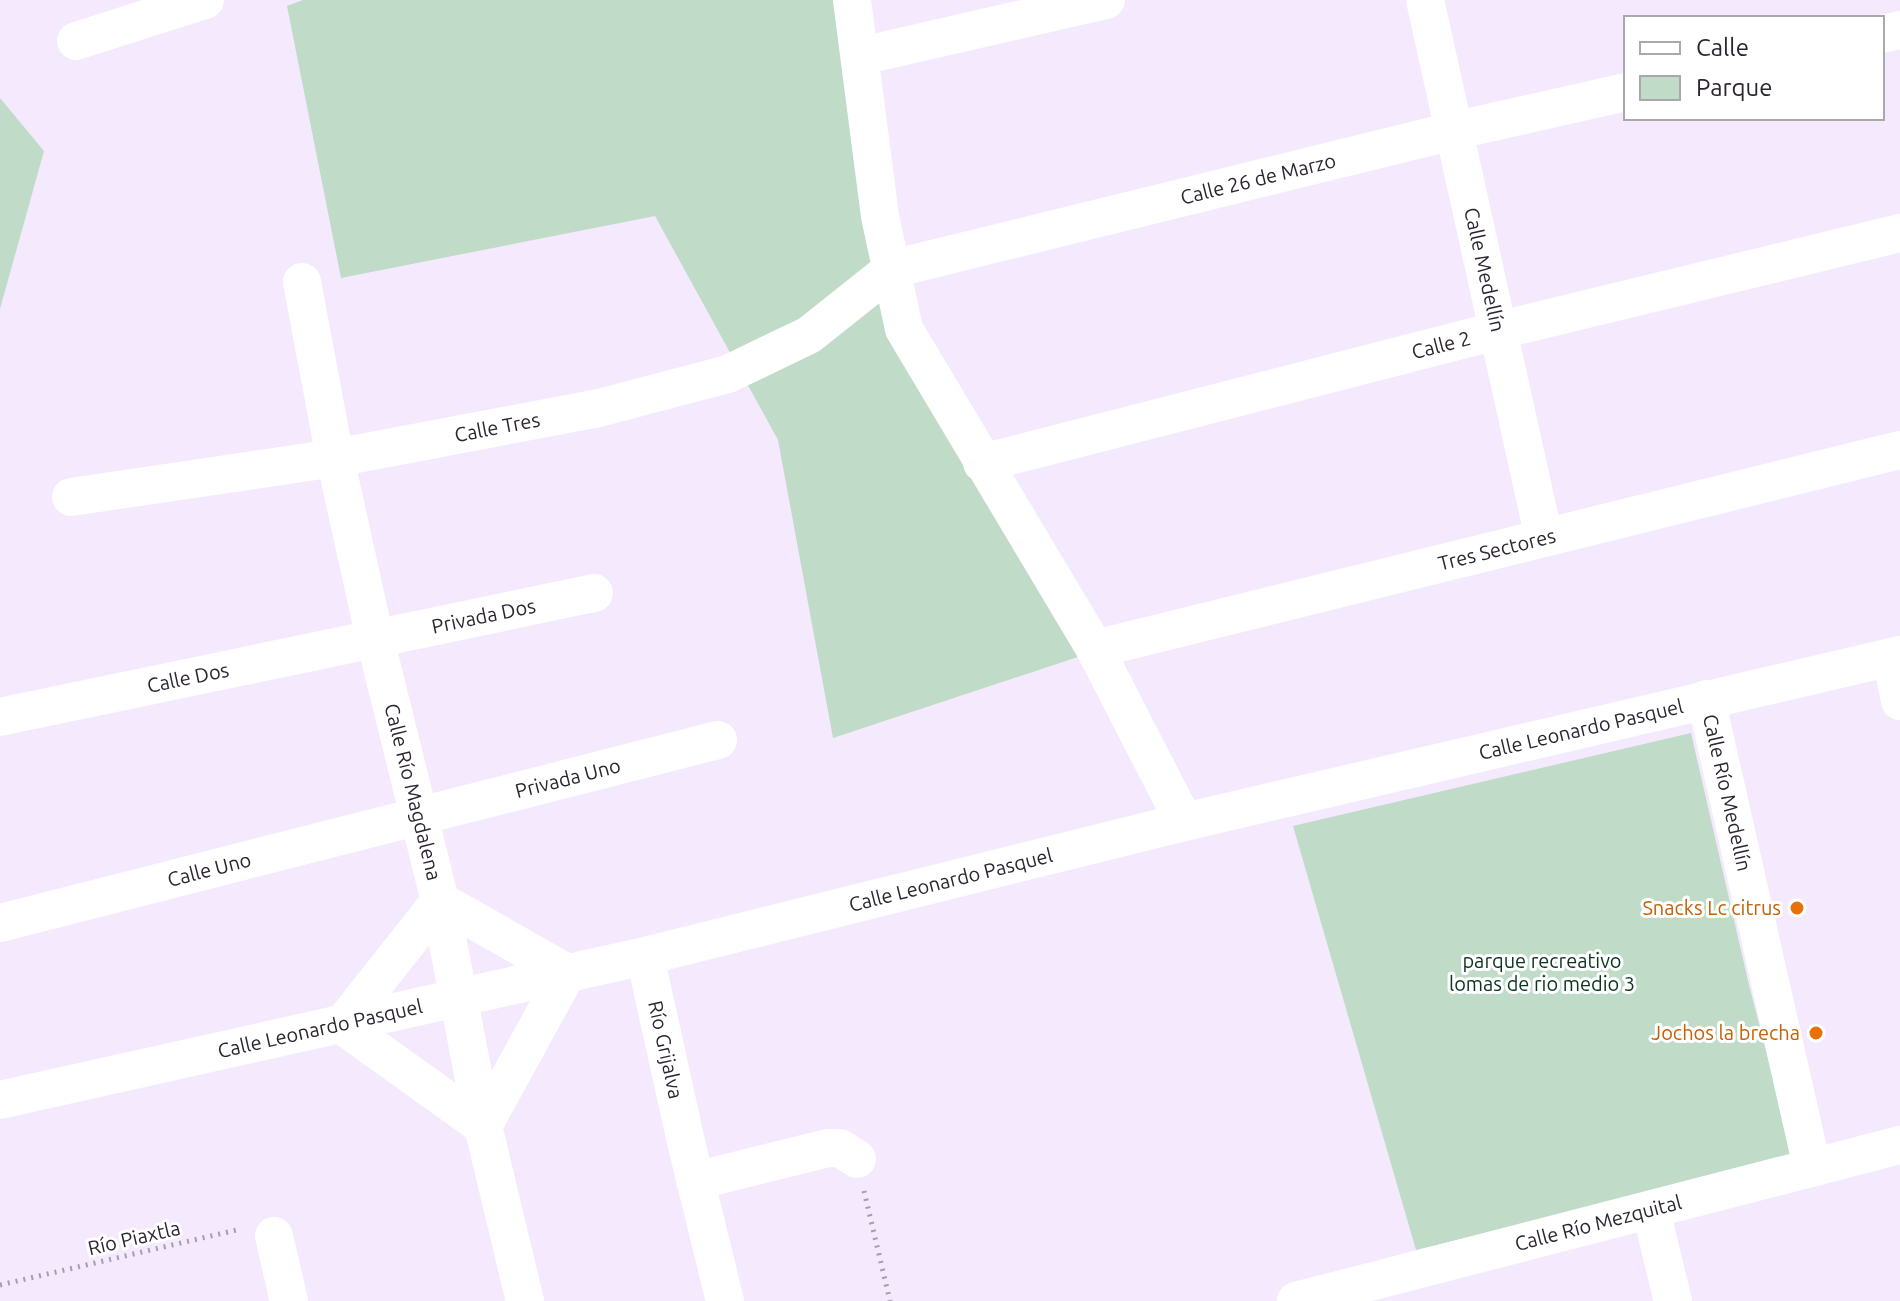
<svg xmlns="http://www.w3.org/2000/svg" width="1900" height="1301" viewBox="0 0 1900 1301" font-family="Ubuntu,sans-serif">
<rect width="100%" height="100%" fill="#f4e9fd"/>
<path fill="#c0dcc9" d="M 303,0 L 845,0 L 895,290 L 1102,649 L 833,738 L 778,440 L 655,216 L 341,278 L 287,6 Z
M 0,98 L 44,151 L 0,309 Z
M 1691,733 L 1749,985 L 1790,1143 L 1790,1160 L 1416,1250 L 1293,826 Z"/>
<g fill="none" stroke-linecap="round" stroke-linejoin="round">
<path stroke="#a69dae" stroke-width="5" stroke-dasharray="2 6" stroke-linecap="butt" d="M 864,1191 L 890,1301
M 0,1285 L 241,1229"/>
<g stroke="#fff" stroke-width="38">
<path d="M 852,0 L 880,216 L 904,329 L 1095,649 L 1184,822"/>
<path id="s1" d="M 1425,0 L 1544,538"/>
<path d="M 1882,34 L 1900,30"/>
<path d="M 76,41 L 205,0"/>
<path d="M 861,56 L 1106,0"/>
<path id="s2" d="M 302,282 L 335,458 L 375,639 L 440,901 L 483,1126 L 525,1301"/>
<path id="s3" d="M 982,463 L 1500,330 L 1900,233"/>
<path id="s4" d="M 71,497 L 335,458 L 599,408 L 728,374 L 809,335 L 892,269 L 1453,131 L 1626,92"/>
<path id="s5" d="M 1095,649 L 1900,450"/>
<path d="M 1891,657 L 1900,701"/>
<path id="s6" d="M 1706,699 L 1812,1167"/>
<path id="s7" d="M 0,717 L 594,593"/>
<path d="M 440,901 L 567,973 L 483,1126 L 342,1025 Z"/>
<path id="s8" d="M 0,923 L 718,740"/>
<path id="s9" d="M 645,956 L 686,1142 L 725,1301"/>
<path id="s10" d="M 0,1100 L 645,956 L 1184,822 L 1900,655"/>
<path d="M 695,1181 L 828,1148 L 840,1148 L 857,1159"/>
<path d="M 1651,1211 L 1673,1301"/>
<path d="M 274,1236 L 289,1301"/>
<path id="s11" d="M 1296,1301 L 1900,1145"/>
</g>
</g>
<g fill="#e8710a" stroke="#fff" stroke-width="3">
<circle cx="1797" cy="908" r="8"/>
<circle cx="1816" cy="1033" r="8"/>
</g>
<g text-anchor="middle" stroke-width="6" stroke-linejoin="round" paint-order="stroke">
<g font-size="20" fill="#2c2531" stroke="#fff">
<text dy="7" stroke="none"><textPath href="#s4" startOffset="1242">Calle 26 de Marzo</textPath></text>
<text dy="7" stroke="none"><textPath href="#s1" startOffset="276">Calle Medellín</textPath></text>
<text dy="7" stroke="none"><textPath href="#s3" startOffset="474">Calle 2</textPath></text>
<text dy="7" stroke="none"><textPath href="#s4" startOffset="432">Calle Tres</textPath></text>
<text dy="7" stroke="none"><textPath href="#s5" startOffset="414">Tres Sectores</textPath></text>
<text dy="7" stroke="none"><textPath href="#s7" startOffset="494">Privada Dos</textPath></text>
<text dy="7" stroke="none"><textPath href="#s7" startOffset="192">Calle Dos</textPath></text>
<text dy="7" stroke="none"><textPath href="#s10" startOffset="1624">Calle Leonardo Pasquel</textPath></text>
<text dy="7" stroke="none"><textPath href="#s8" startOffset="586">Privada Uno</textPath></text>
<text dy="7" stroke="none"><textPath href="#s2" startOffset="522">Calle Río Magdalena</textPath></text>
<text dy="7" stroke="none"><textPath href="#s6" startOffset="96">Calle Río Medellín</textPath></text>
<text dy="7" stroke="none"><textPath href="#s8" startOffset="216">Calle Uno</textPath></text>
<text dy="7" stroke="none"><textPath href="#s10" startOffset="976">Calle Leonardo Pasquel</textPath></text>
<text dy="7" stroke="none"><textPath href="#s10" startOffset="328">Calle Leonardo Pasquel</textPath></text>
<text dy="7" stroke="none"><textPath href="#s9" startOffset="96">Río Grijalva</textPath></text>
<text dy="7" stroke="none"><textPath href="#s11" startOffset="312">Calle Río Mezquital</textPath></text>
<text transform="translate(134 1238) rotate(-13)" y="7">Río Piaxtla</text>
</g>
<g font-size="20" fill="#c56008" stroke="#fff" text-anchor="end">
<text x="1781" y="915">Snacks Lc citrus</text>
<text x="1800" y="1040">Jochos la brecha</text>
</g>
<g font-size="20" fill="#0a351f" stroke="#fff">
<text x="1542" y="968">parque recreativo<tspan x="1542" dy="23">lomas de rio medio 3</tspan></text>
</g>
</g>
<rect x="1624" y="16" width="260" height="104" fill="#ffffff" stroke="#aba8ad" stroke-width="2"/>
<rect x="1640" y="42" width="40" height="12" fill="#ffffff" stroke="#aba8ad" stroke-width="2"/>
<text x="1696" y="56" font-size="24" fill="#2c2531">Calle</text>
<rect x="1640" y="76" width="40" height="24" fill="#c0dcc9" stroke="#aba8ad" stroke-width="2"/>
<text x="1696" y="96" font-size="24" fill="#2c2531">Parque</text>
</svg>
